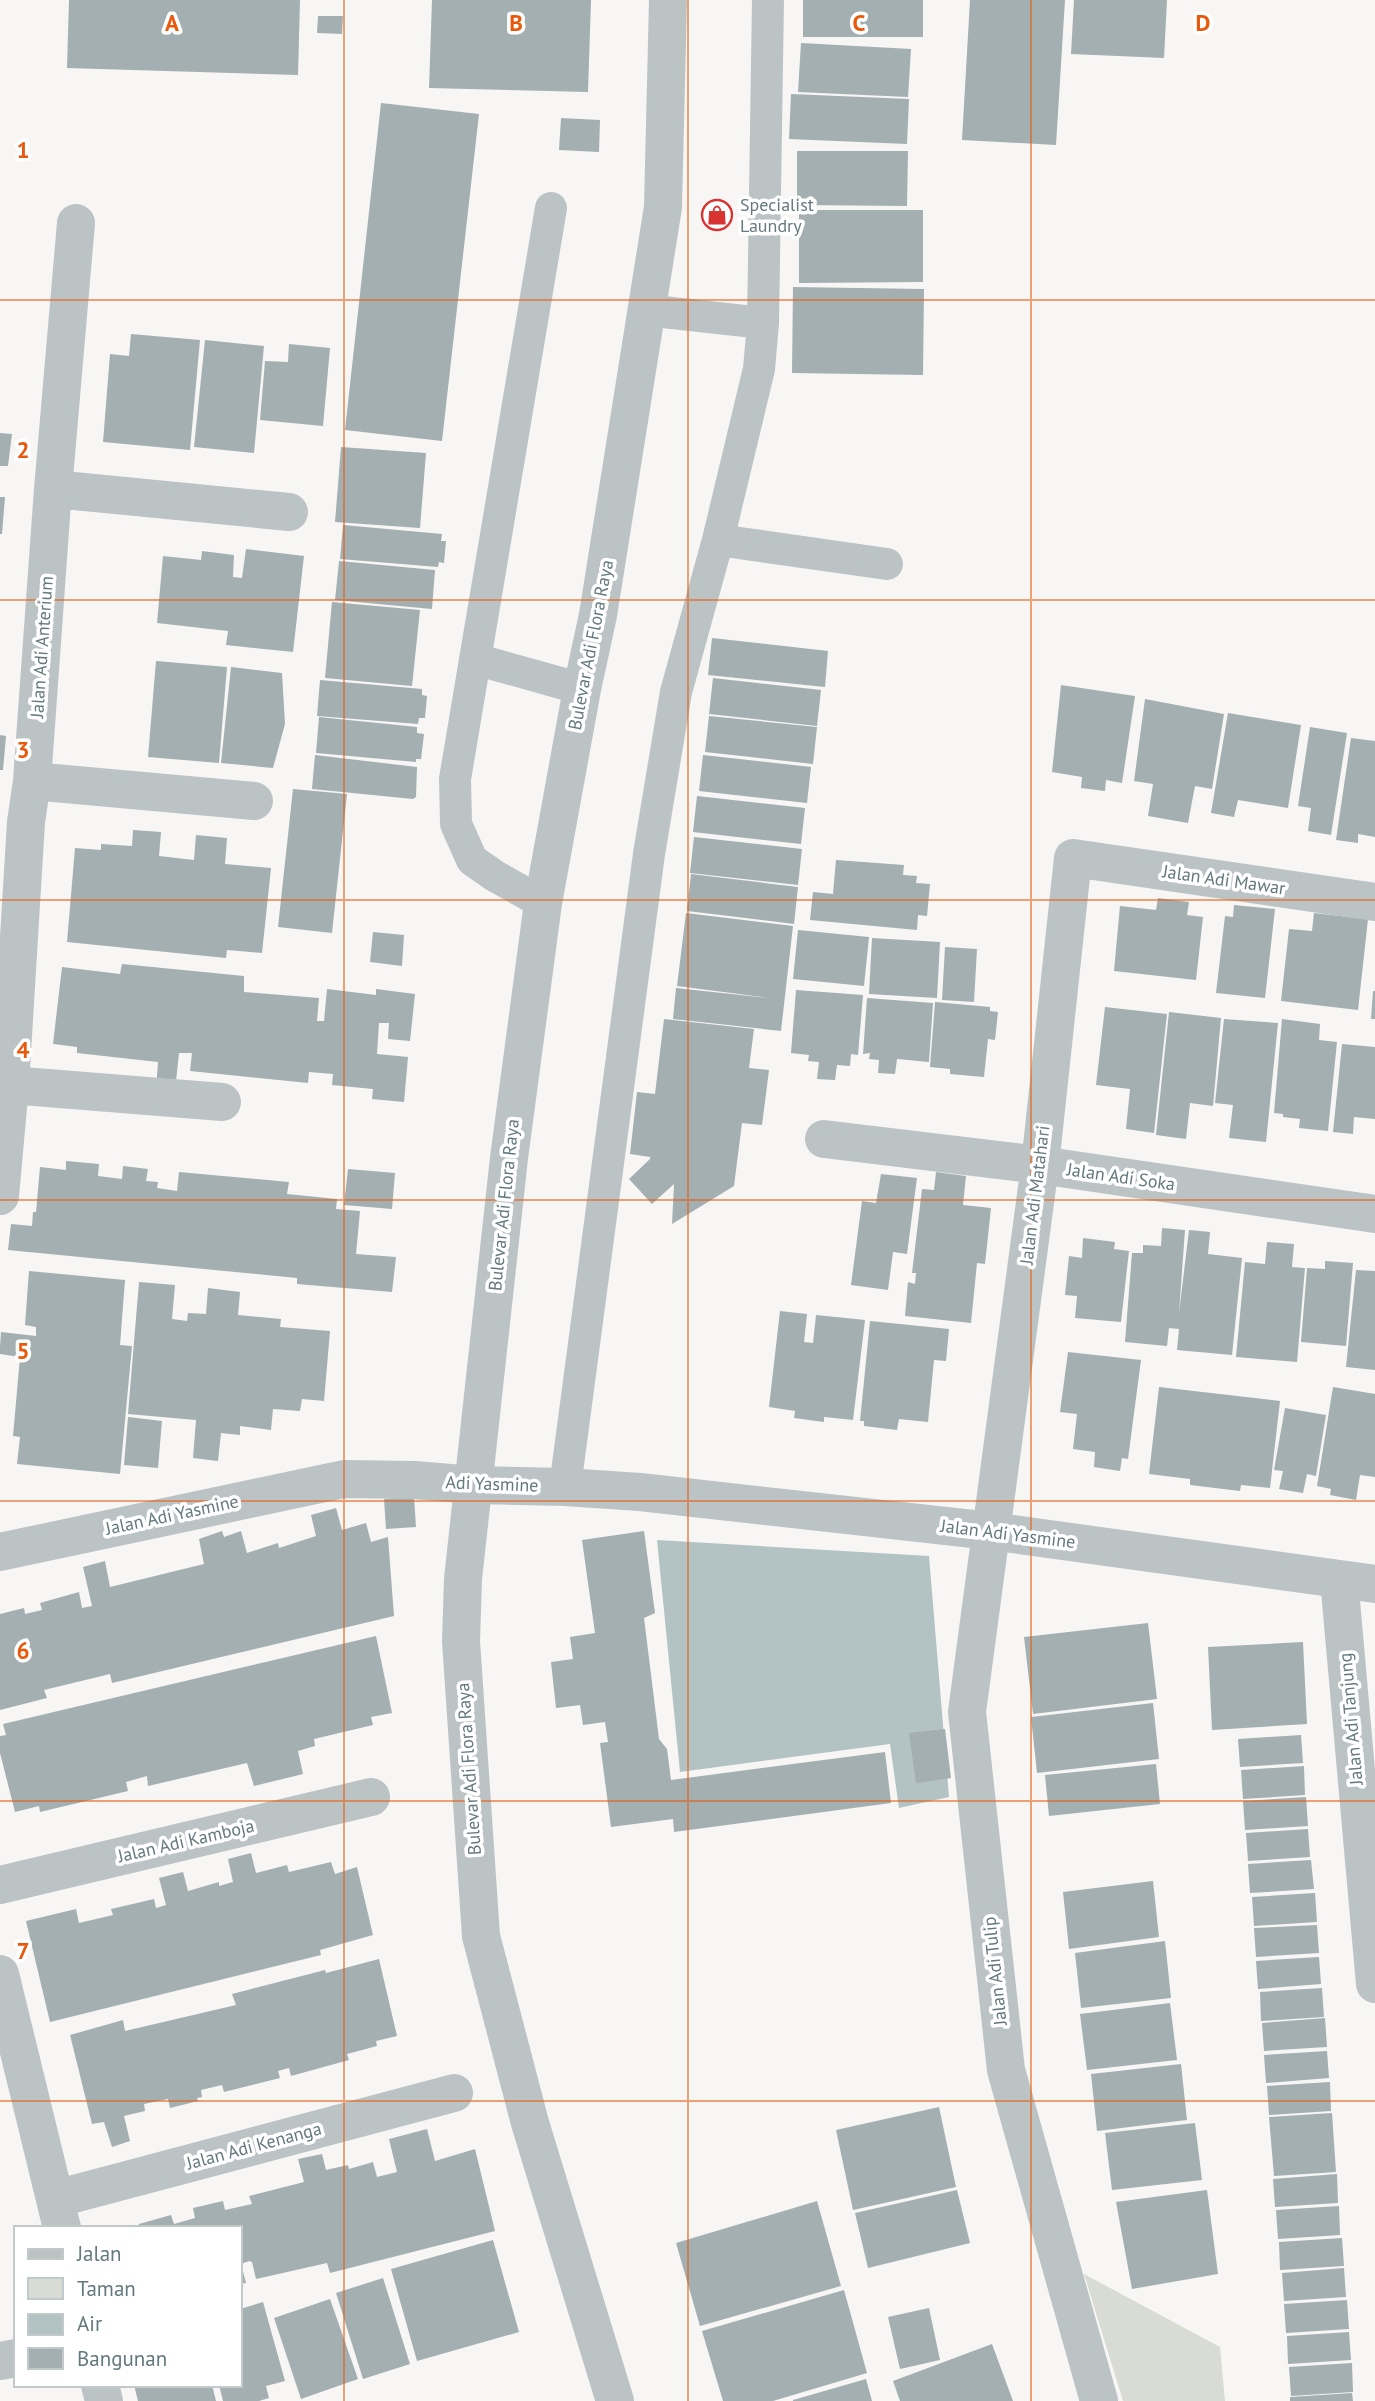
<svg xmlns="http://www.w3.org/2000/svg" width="1375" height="2401" viewBox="0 0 1375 2401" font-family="'PT Sans',sans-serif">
<rect width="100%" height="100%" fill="#f7f6f4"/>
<path fill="#d8dcd4" d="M 1084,2274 L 1220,2347 L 1225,2401 L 1123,2401 Z"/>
<path fill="#b3c3c4" d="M 657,1540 L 929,1556 L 949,1797 L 899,1808 L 890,1744 L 680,1772 Z"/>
<path fill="#a3afb1" d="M 69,0 L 300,0 L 298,75 L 67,68 Z
M 432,0 L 591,0 L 588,92 L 429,88 Z
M 803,0 L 923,0 L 923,37 L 803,37 Z
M 970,0 L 1065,0 L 1056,145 L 962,140 Z
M 1074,0 L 1167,0 L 1164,58 L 1071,54 Z
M 318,16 L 343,16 L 342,34 L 317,33 Z
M 801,43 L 911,49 L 908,97 L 798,92 Z
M 791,94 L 909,99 L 907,144 L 789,139 Z
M 381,103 L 479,114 L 442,441 L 345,430 Z
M 561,118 L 600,120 L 599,152 L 559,150 Z
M 797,151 L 908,151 L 907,206 L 797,205 Z
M 799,210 L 923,210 L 923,282 L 799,283 Z
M 793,287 L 924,289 L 923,375 L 792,373 Z
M 131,334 L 200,340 L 190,450 L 103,442 L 110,354 L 129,356 Z
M 205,340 L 264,346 L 254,453 L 194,447 Z
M 289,344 L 330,348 L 323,426 L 260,420 L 265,361 L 288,362 Z
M 0,433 L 12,434 L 8,466 L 0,466 Z
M 341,447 L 426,453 L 420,528 L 335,522 Z
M 0,497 L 5,497 L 2,534 L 0,534 Z
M 343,525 L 442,534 L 441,541 L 446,541 L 444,563 L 439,562 L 438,567 L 340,559 Z
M 246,549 L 304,556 L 293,652 L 226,645 L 228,631 L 157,623 L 163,556 L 201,560 L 202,551 L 234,555 L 233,577 L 242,578 Z
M 339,561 L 435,570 L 432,609 L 335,600 Z
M 332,602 L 420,610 L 412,686 L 325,678 Z
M 712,638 L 828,651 L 825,687 L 708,675 Z
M 156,661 L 227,667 L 219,763 L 148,757 Z
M 231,667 L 282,673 L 285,724 L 273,768 L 221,763 Z
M 713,678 L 821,690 L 817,726 L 709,714 Z
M 320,680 L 422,689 L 422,695 L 427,696 L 425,718 L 419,718 L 418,724 L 317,716 Z
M 1061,685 L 1135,696 L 1122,783 L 1106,780 L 1105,791 L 1081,788 L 1082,777 L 1052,772 Z
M 1145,699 L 1224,714 L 1212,789 L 1195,786 L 1188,823 L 1148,816 L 1153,784 L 1134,781 Z
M 1228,713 L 1301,725 L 1288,808 L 1238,800 L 1234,817 L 1211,813 Z
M 709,716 L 817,727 L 813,764 L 705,752 Z
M 319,717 L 417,727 L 417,733 L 424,734 L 421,759 L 416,759 L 416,762 L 316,753 Z
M 1310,727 L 1347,733 L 1331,835 L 1308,831 L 1311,808 L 1298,806 Z
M 0,735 L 6,736 L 3,770 L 0,770 Z
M 1351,738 L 1375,741 L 1375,837 L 1358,834 L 1358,843 L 1336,840 Z
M 315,755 L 417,767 L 416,797 L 413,799 L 312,789 Z
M 703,755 L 811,767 L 807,803 L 699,791 Z
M 293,789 L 347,794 L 332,933 L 278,927 Z
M 697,796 L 805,808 L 801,844 L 693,832 Z
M 133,830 L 161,832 L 159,856 L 194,860 L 196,835 L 227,838 L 225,864 L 271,868 L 262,953 L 227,950 L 226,958 L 67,942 L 75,848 L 101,850 L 101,844 L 132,846 Z
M 694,837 L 802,849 L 798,885 L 690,873 Z
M 836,860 L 904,865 L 903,875 L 917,876 L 916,883 L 930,884 L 927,916 L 918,915 L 917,930 L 810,920 L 813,892 L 833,894 Z
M 691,874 L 798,887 L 794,924 L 687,911 Z
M 1158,898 L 1189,902 L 1187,915 L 1203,917 L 1196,980 L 1114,971 L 1120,906 L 1156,910 Z
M 1234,905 L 1275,909 L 1265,998 L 1216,993 L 1225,916 L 1233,917 Z
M 686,913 L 793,926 L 781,1031 L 673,1019 L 676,988 L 769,998 L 677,986 Z
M 1314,913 L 1368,919 L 1358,1010 L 1281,1001 L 1289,929 L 1312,931 Z
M 798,930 L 869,937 L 864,986 L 793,979 Z
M 373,932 L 404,935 L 402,966 L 370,962 Z
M 872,938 L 940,942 L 937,998 L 869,994 Z
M 945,947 L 977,949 L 974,1002 L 942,1000 Z
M 122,964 L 244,976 L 244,992 L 319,998 L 317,1021 L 324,1021 L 327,989 L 376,995 L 376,989 L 415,994 L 410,1041 L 388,1039 L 389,1023 L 379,1023 L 377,1054 L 408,1057 L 404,1102 L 372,1099 L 373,1089 L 332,1085 L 333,1074 L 309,1072 L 308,1083 L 190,1071 L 192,1053 L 179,1053 L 175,1091 L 156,1089 L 158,1062 L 77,1053 L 77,1047 L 53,1044 L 62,967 L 120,974 Z
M 796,990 L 863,995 L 858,1055 L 851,1054 L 850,1066 L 837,1065 L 835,1080 L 817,1079 L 819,1062 L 808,1061 L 809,1055 L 791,1053 Z
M 1373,991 L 1375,991 L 1375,1019 L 1371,1019 Z
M 867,998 L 933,1003 L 929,1062 L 897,1059 L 895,1074 L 878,1073 L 879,1060 L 869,1059 L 870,1053 L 863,1054 Z
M 935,1002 L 990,1007 L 990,1011 L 998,1012 L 995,1040 L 988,1039 L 984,1077 L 950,1074 L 950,1069 L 930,1067 Z
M 1105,1007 L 1167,1014 L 1154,1133 L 1126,1129 L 1130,1089 L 1096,1085 Z
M 1169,1012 L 1221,1018 L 1213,1106 L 1190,1103 L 1186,1139 L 1156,1135 Z
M 664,1019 L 754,1029 L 749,1068 L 769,1070 L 762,1125 L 742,1123 L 734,1186 L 672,1224 L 674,1184 L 652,1204 L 629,1179 L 650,1159 L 650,1157 L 630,1154 L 637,1092 L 655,1094 Z
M 1224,1019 L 1278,1023 L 1266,1142 L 1229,1138 L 1233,1105 L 1215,1103 Z
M 1282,1019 L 1320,1024 L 1319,1040 L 1337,1042 L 1328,1131 L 1299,1128 L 1300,1119 L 1283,1117 L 1283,1114 L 1274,1113 Z
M 1342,1044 L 1375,1047 L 1375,1119 L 1354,1117 L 1353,1134 L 1333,1132 Z
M 66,1161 L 99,1164 L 98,1176 L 122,1179 L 123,1166 L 148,1169 L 146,1181 L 158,1182 L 157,1188 L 177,1191 L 179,1172 L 289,1182 L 287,1194 L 337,1199 L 336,1209 L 360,1211 L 356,1254 L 396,1257 L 392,1292 L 297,1284 L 297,1278 L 8,1250 L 11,1224 L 32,1226 L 33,1212 L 36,1212 L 40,1167 L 66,1170 Z
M 348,1169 L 395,1173 L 392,1209 L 344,1205 Z
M 936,1172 L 966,1176 L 963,1205 L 991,1208 L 985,1264 L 977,1263 L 971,1323 L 905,1316 L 908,1282 L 915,1284 L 916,1273 L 912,1273 L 922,1189 L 934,1190 Z
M 881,1174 L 917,1178 L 907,1254 L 893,1252 L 888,1290 L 851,1285 L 862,1201 L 876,1203 Z
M 1162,1228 L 1185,1230 L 1179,1313 L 1189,1230 L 1210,1232 L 1208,1254 L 1242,1258 L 1232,1355 L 1177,1350 L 1179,1329 L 1169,1328 L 1167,1346 L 1125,1342 L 1132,1253 L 1143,1253 L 1143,1245 L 1161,1246 Z
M 1083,1238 L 1115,1242 L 1114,1249 L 1129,1251 L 1121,1322 L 1075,1318 L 1077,1296 L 1065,1295 L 1069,1256 L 1082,1258 Z
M 1267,1242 L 1294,1244 L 1292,1267 L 1305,1268 L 1297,1362 L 1236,1357 L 1245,1262 L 1265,1264 Z
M 1325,1261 L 1353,1263 L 1346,1346 L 1301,1342 L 1307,1268 L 1325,1269 Z
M 1356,1270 L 1375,1271 L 1375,1370 L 1346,1367 Z
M 29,1271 L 125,1280 L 120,1345 L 132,1346 L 120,1474 L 17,1464 L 20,1437 L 13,1436 L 20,1357 L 0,1354 L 0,1347 L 1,1332 L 36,1336 L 36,1327 L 25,1325 Z
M 139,1282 L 175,1285 L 172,1319 L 187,1321 L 188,1313 L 206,1314 L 208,1288 L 240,1292 L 238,1315 L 281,1319 L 280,1327 L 330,1331 L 324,1401 L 302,1399 L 300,1411 L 273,1409 L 271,1430 L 240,1426 L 240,1435 L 221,1433 L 218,1461 L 193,1458 L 196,1420 L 128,1414 Z
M 780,1311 L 807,1314 L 804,1342 L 813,1343 L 816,1315 L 865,1320 L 853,1420 L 824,1417 L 824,1422 L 794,1418 L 795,1411 L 769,1407 Z
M 870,1321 L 949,1329 L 946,1361 L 934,1360 L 928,1422 L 899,1419 L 897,1430 L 864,1426 L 864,1421 L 860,1421 Z
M 1068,1352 L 1141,1360 L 1128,1459 L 1122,1458 L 1120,1471 L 1094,1467 L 1095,1452 L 1073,1449 L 1077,1414 L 1060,1412 Z
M 1159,1387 L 1280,1401 L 1270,1488 L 1241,1485 L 1240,1491 L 1190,1485 L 1190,1479 L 1149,1474 Z
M 1333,1387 L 1375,1394 L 1375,1477 L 1360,1475 L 1356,1500 L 1330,1495 L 1331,1489 L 1317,1486 Z
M 1285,1408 L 1326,1415 L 1316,1476 L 1307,1474 L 1303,1493 L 1279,1489 L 1283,1471 L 1274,1470 Z
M 128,1417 L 162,1421 L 158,1468 L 124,1465 Z
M 414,1497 L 416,1527 L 386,1529 L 384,1499 Z
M 336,1508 L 342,1530 L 366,1523 L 371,1542 L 388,1537 L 394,1616 L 112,1683 L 110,1674 L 44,1690 L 47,1698 L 0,1710 L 0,1614 L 24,1608 L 25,1614 L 42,1610 L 40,1603 L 79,1592 L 82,1608 L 92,1606 L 83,1567 L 105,1561 L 110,1587 L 204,1564 L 199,1539 L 222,1531 L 224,1537 L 241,1531 L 247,1553 L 278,1543 L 279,1548 L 316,1536 L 311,1515 Z
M 644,1531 L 655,1613 L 644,1618 L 659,1739 L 667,1749 L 671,1780 L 885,1752 L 891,1803 L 674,1832 L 673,1819 L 611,1827 L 600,1743 L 608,1742 L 605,1722 L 583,1725 L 580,1705 L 556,1708 L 551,1662 L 573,1659 L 570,1637 L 595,1633 L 582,1540 Z
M 1148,1623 L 1157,1699 L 1033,1714 L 1024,1637 Z
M 376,1636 L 392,1713 L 371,1717 L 373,1725 L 314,1739 L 315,1746 L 298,1751 L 303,1774 L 254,1786 L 247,1763 L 148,1786 L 147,1776 L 126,1782 L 128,1791 L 40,1812 L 39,1806 L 15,1812 L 0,1753 L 0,1736 L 6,1735 L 3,1724 Z
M 1303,1642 L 1307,1724 L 1212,1730 L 1208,1647 Z
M 1153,1703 L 1159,1759 L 1037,1773 L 1031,1717 Z
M 945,1729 L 951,1778 L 916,1783 L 909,1733 Z
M 1301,1735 L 1303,1763 L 1240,1767 L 1238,1739 Z
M 1156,1764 L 1160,1804 L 1049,1816 L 1045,1775 Z
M 1304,1766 L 1305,1795 L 1243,1799 L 1241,1770 Z
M 1306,1797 L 1308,1826 L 1245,1830 L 1243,1801 Z
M 1308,1829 L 1310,1857 L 1248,1861 L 1246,1833 Z
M 251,1853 L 256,1873 L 287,1865 L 289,1872 L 331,1862 L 335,1874 L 357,1867 L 373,1935 L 320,1950 L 321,1955 L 50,2022 L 26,1921 L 76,1909 L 79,1923 L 113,1915 L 111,1909 L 154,1899 L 156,1908 L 166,1905 L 159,1878 L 183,1872 L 188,1891 L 219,1882 L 219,1886 L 233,1882 L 228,1859 Z
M 1311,1860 L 1314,1889 L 1250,1893 L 1248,1864 Z
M 1153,1881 L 1159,1937 L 1069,1949 L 1063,1892 Z
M 1315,1893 L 1317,1922 L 1254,1926 L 1252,1897 Z
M 1317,1925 L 1319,1953 L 1256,1957 L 1254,1928 Z
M 1165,1941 L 1171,1998 L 1081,2008 L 1075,1953 Z
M 1319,1957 L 1321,1984 L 1258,1989 L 1256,1961 Z
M 379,1959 L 397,2036 L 376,2041 L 377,2046 L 347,2054 L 349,2060 L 291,2076 L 289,2068 L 278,2071 L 280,2078 L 224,2092 L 222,2085 L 201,2090 L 202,2097 L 197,2098 L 198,2101 L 170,2108 L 168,2099 L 144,2104 L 145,2111 L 124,2116 L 130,2141 L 112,2147 L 104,2122 L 92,2124 L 70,2035 L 123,2020 L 125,2031 L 236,2005 L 232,1994 L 325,1970 L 326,1973 Z
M 1322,1988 L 1324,2017 L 1261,2021 L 1260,1992 Z
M 1170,2003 L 1177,2060 L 1087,2070 L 1080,2014 Z
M 1325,2018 L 1327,2047 L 1264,2051 L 1262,2023 Z
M 1327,2051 L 1329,2078 L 1266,2083 L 1264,2055 Z
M 1181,2064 L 1187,2120 L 1097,2131 L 1091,2074 Z
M 1330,2082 L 1331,2111 L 1269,2115 L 1267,2086 Z
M 939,2107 L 956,2187 L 853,2210 L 836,2130 Z
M 1332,2113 L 1336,2172 L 1274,2176 L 1269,2117 Z
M 1195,2123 L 1202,2180 L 1112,2190 L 1105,2133 Z
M 427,2129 L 435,2161 L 475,2149 L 495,2231 L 330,2273 L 327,2263 L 256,2279 L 252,2262 L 249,2261 L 241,2264 L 246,2283 L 240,2284 L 240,2228 L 139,2228 L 139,2224 L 171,2215 L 174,2224 L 195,2218 L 193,2208 L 223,2201 L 225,2210 L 252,2204 L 249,2196 L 304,2182 L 298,2159 L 322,2154 L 326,2170 L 348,2165 L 349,2169 L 373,2162 L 377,2177 L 397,2172 L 389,2139 Z
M 1337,2174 L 1338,2203 L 1275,2207 L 1273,2179 Z
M 957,2190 L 970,2243 L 868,2268 L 855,2213 Z
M 1207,2190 L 1218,2274 L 1132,2289 L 1116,2202 Z
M 817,2201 L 841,2286 L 700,2326 L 676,2243 Z
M 1339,2206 L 1340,2235 L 1278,2239 L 1276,2210 Z
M 1342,2238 L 1344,2266 L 1280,2270 L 1279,2242 Z
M 493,2240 L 519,2332 L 417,2361 L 391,2269 Z
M 1344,2268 L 1346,2297 L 1284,2301 L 1282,2273 Z
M 383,2278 L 410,2364 L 363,2379 L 336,2293 Z
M 844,2290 L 867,2373 L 773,2401 L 723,2401 L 702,2331 Z
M 330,2299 L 358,2379 L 301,2399 L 274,2318 Z
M 1347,2300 L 1349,2329 L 1286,2333 L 1284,2304 Z
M 263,2302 L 285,2381 L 266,2386 L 269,2398 L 259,2401 L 223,2401 L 219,2385 L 240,2385 L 240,2309 Z
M 929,2308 L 940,2360 L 900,2369 L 888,2317 Z
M 1349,2332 L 1351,2360 L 1288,2364 L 1287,2336 Z
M 992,2344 L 1013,2401 L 900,2401 L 893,2381 Z
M 1352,2363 L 1353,2392 L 1291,2396 L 1289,2367 Z
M 866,2379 L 872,2401 L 793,2401 L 793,2400 Z
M 134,2385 L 212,2385 L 216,2401 L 138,2401 Z
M 1352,2393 L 1353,2401 L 1290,2401 L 1290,2397 Z"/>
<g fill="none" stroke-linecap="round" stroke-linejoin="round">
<path stroke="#bcc3c4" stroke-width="32" d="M 763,323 L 768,0
M 718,540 L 887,564
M 475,659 L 582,689
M 543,903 L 495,876 L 472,860 L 456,824 L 455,779 L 551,208
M 565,1487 L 649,854 L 676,692 L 718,540 L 759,369 L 763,323 L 645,310"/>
<path stroke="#bcc3c4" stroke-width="38" d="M 53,489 L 289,512
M 32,781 L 254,801
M 10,1085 L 222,1102
M 824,1139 L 1040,1165 L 1375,1214
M 0,1196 L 10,1085 L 26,822 L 32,781 L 53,489 L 76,223
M 0,1552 L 344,1479 L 415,1480 L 474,1485 L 565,1487 L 640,1492 L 991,1531 L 1375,1584
M 1339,1579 L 1375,1984
M 0,1885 L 371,1797
M 0,1974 L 62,2228
M 55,2199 L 454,2093
M 0,2361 L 16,2358
M 100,2385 L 104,2401
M 615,2401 L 530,2123 L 481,1936 L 461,1641 L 463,1579 L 509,1158 L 543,903 L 582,689 L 598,615 L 663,207 L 668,0
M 1099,2401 L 1006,2070 L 967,1712 L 1040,1165 L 1073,858 L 1375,902"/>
</g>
<path fill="none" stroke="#e8590c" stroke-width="2" stroke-opacity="0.55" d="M 344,0 L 344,2401M 688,0 L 688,2401M 1031,0 L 1031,2401M 0,300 L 1375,300M 0,600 L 1375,600M 0,900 L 1375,900M 0,1200 L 1375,1200M 0,1501 L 1375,1501M 0,1801 L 1375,1801M 0,2101 L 1375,2101"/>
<defs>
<g id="shop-ring" transform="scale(1.575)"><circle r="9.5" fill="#fff" stroke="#d83333" stroke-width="1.5"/><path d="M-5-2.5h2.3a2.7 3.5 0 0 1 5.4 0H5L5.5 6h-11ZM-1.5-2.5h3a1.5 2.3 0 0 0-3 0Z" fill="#d83333"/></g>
</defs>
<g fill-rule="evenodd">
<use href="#shop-ring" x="717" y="215"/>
</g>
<g text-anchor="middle" stroke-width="7" stroke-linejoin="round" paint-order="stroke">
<g font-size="18" fill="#64797d" stroke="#fff" text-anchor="start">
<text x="740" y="211">Specialist<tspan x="740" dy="21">Laundry</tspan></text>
</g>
<g font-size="18" fill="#64797d" stroke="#fff">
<text transform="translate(591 645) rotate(-79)" y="6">Bulevar Adi Flora Raya</text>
<text transform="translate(42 647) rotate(-86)" y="6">Jalan Adi Anterium</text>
<text transform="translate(1224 880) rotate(8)" y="6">Jalan Adi Mawar</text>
<text transform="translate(1121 1177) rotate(8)" y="6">Jalan Adi Soka</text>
<text transform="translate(1035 1195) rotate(-83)" y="6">Jalan Adi Matahari</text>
<text transform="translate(504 1205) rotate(-84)" y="6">Bulevar Adi Flora Raya</text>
<text transform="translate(492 1484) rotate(2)" y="6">Adi Yasmine</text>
<text transform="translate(172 1515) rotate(-12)" y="6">Jalan Adi Yasmine</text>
<text transform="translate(1008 1534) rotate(7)" y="6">Jalan Adi Yasmine</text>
<text transform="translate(1351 1719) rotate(-95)" y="6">Jalan Adi Tanjung</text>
<text transform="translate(469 1769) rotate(-94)" y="6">Bulevar Adi Flora Raya</text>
<text transform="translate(186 1841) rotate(-13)" y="6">Jalan Adi Kamboja</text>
<text transform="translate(995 1971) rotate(-96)" y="6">Jalan Adi Tulip</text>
<text transform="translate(254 2146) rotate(-15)" y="6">Jalan Adi Kenanga</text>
</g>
</g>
<g font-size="23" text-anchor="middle" font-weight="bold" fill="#e8590c" stroke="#fff" stroke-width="7" stroke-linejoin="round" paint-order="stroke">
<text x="172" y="31">A</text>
<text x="516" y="31">B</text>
<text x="859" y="31">C</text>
<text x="1203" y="31">D</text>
<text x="23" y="158">1</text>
<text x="23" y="458">2</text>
<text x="23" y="758">3</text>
<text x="23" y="1058">4</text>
<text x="23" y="1359">5</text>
<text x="23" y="1659">6</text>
<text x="23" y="1959">7</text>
</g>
<rect x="14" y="2226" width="228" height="161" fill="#ffffff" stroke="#c1c9cb" stroke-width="2"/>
<rect x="28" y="2249" width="35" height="10" fill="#bcc3c4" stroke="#c1c9cb" stroke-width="2"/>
<text x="77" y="2261" font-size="21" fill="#64797d">Jalan</text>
<rect x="28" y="2278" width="35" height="21" fill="#d8dcd4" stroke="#c1c9cb" stroke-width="2"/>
<text x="77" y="2296" font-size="21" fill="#64797d">Taman</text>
<rect x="28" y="2314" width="35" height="21" fill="#b3c3c4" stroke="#c1c9cb" stroke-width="2"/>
<text x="77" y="2331" font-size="21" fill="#64797d">Air</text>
<rect x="28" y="2348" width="35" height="21" fill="#a3afb1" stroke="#c1c9cb" stroke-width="2"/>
<text x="77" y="2366" font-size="21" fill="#64797d">Bangunan</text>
</svg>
